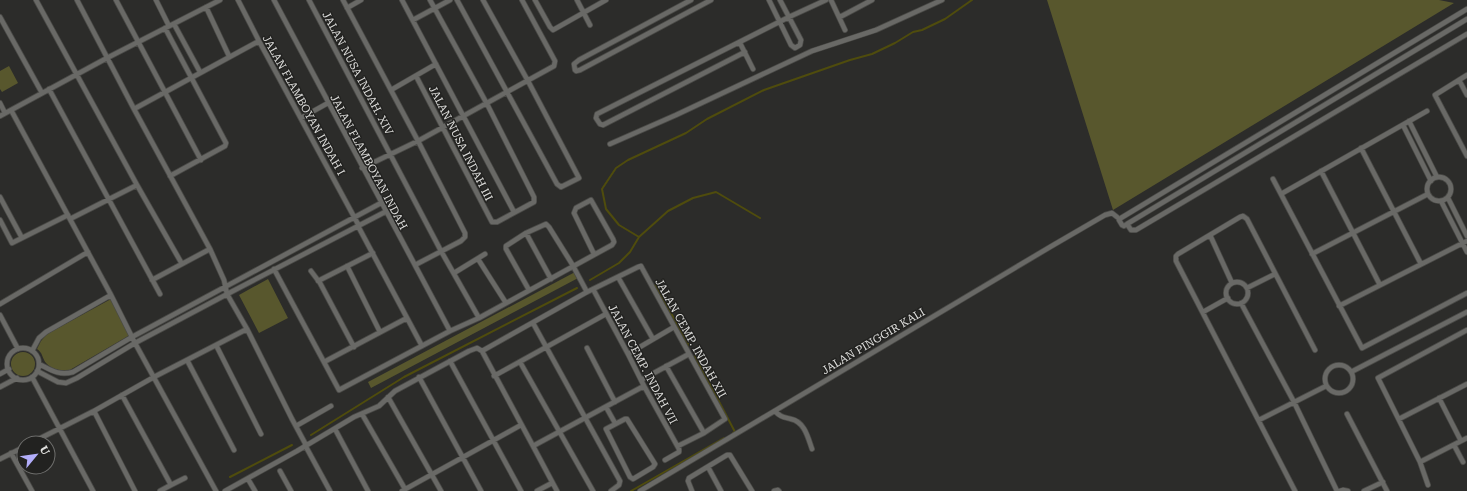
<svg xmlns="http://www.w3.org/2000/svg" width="1467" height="491" viewBox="0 0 1467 491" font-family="'Roboto Serif',serif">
<rect width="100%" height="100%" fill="#2c2c2a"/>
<path fill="#58572d" d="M 1047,0 L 1439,0 L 1454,3 L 1113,210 Z
M 9,66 L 18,83 L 2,92 L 0,89 L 0,71 Z
M 577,271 L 580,277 L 371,388 L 368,382 Z
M 268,279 L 288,318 L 259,333 L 239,295 Z
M 111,299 L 130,335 L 68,371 C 60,371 51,369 46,363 C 42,358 43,353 37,349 L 41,341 L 47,334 Z
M11 364a12 12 0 1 1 24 0a12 12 0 1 1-24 0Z"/>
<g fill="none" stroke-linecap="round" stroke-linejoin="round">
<path stroke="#4f4c0d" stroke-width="2" d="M 639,237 L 619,225 L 606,209 L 602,189 L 616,168 L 628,160 L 686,133 L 707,119 L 764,90 L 850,60 L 872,54 L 895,43 L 913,32 L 922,30 L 945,19 L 972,0
M 590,280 L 619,263 L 630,252 L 639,237 L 668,211 L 693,198 L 716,192 L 760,218
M 655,285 L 689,345
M 695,356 L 735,432 L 733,433
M 311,435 L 404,377 L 577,288
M 230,477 L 292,445
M 631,491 L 724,438"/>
<g stroke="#4a4a47" stroke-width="6">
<path id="street" d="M 36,0 L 137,185 L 182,264
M 77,0 L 134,109 L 210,249 L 224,280 L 227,294 L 247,329 L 292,419 L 306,445
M 116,0 L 201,160
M 156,0 L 169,26
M 238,0 L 259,41 L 359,226
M 274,0 L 450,331
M 309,0 L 441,251 L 479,318
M 343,0 L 418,141 L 465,233 L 465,237 L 461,241 L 415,265
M 402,0 L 514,212
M 457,0 L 557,184 L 561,187 L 579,178 L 528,81 L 483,0
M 535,0 L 550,27 L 553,30 L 606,0
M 577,0 L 590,25
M 691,0 L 579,60 L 574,64 L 575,70 L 576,71 L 580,70 L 711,0
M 769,0 L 791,45 L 795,48 L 800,45 L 801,40 L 780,0
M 831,0 L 845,30
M 206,7 L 229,56
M 347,8 L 361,0
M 1467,9 L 1121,218 L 1119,220 L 1122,225 L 1124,226 L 1127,224 L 1467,19
M 0,17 L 42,93
M 840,17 L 872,0
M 413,20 L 450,0
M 174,24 L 200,72
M 165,28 L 226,143 L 225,146 L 170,176
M 740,43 L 753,69
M 745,52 L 603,125 L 600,124 L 596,118 L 597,114 L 789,17 L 826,0
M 1467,75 L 1435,95 L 1467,156
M 416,76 L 492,222 L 497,222 L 534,202 L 534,197 L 487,104 L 430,0
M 1459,80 L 1467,95
M 49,89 L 160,294
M 391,90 L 436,64
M 0,103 L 5,113
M 134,109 L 259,41
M 11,110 L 111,295 L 135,343 L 216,491
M 0,116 L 107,58 L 220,0
M 301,118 L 328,103
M 1409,121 L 1437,177
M 1403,125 L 1431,181
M 610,144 L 676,115 L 812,51 L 876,30 L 942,0
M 1361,148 L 1421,264
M 362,168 L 418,141 L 554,66 L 555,61 L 522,0
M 1321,171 L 1380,285
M1427 189a12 12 0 1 1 24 0a12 12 0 1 1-24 0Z
M 1273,179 L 1362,348 L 1467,293
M 1281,194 L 1427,111
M 0,197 L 22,238 L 12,243 L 0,220
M 1448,198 L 1467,236
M 1441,201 L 1467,252
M 70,219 L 137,185
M 1127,224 L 1131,230 L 1136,230 L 1467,34
M 358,226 L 422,346
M 526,233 L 551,279
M 1210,235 L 1232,283
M 22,238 L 68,215
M 1312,254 L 1428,194
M 478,259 L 506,303
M 347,266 L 380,332
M 274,269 L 339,390 L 450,331 L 479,318 L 612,245 L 614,242 L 613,239 L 591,200 L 576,208 L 574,213 L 594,254
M 311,271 L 320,283 L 354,347
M 454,273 L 485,254
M 618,277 L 653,339
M 152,280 L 210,249
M 318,281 L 373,253
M1226 293a11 11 0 1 1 22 0a11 11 0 1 1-22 0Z
M 1247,288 L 1275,274
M 593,289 L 628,354 L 644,386 L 679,449 L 679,452 L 665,460
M 529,290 L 506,249 L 506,246 L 526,233 L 546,224 L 549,227 L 572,264 L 587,292
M 1241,303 L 1294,402 L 1337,491
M 0,304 L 88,252
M 1339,306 L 1467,241
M 1203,312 L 1228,298
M 0,315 L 18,349
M 533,323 L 620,481 L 619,485 L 611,491
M 216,345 L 261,434
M 587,348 L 615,402
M7 364a16 16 0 1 1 32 0a16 16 0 1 1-32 0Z
M 32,351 L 39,338 L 46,332 L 111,295
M 482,351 L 533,446 L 644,386
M 628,354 L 674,327
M 187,360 L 234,450
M 450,361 L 521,491
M 324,362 L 407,318
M 520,362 L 593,491
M 39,364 C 51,370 59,376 73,372 L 132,337 L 381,203
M1325 379a14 14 0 1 1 28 0a14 14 0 1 1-28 0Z
M 666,366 L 704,433
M 37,371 L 58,382 L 66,383 L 77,378 L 135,343 L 233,291 L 385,212
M 1351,372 L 1467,312
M 0,374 L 9,369
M 494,376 L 606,314
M 32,377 L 93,491
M 419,377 L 481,491
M 641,380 L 689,354
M 0,387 L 17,378
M 122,395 L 171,485 L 160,491
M 388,397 L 441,491
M 1439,398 L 1461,441
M 606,407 L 615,423
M 94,411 L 135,491
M 775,411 C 780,417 784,417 791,419 C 805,422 808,438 812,449
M 362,414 L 405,489
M 1347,414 L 1387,491
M 625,419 L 627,419 L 655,464 L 653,467 L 633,479 L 630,477 L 606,429 Z
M 1399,419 L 1467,384
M 1259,420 L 1326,386
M 296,426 L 331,406
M 335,429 L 368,491
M 31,443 L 94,411 L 154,377 L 247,329
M 305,445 L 330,491
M 1454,445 L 1463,462
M 533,446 L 557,491
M 11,453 L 32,491
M 0,459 L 24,447
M 1420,462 L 1467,438
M 708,467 L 721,491
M 280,471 L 291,491
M 248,479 L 255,491
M 171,485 L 185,478
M 1428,485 L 1420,462 L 1378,378 L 1467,330
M 225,491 L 297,451 L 354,417 L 379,406 L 395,391 L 469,351 L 477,348 L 482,351 L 587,292 L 638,267 L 641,266 L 642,268 L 725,419 L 704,433 L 678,446
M 402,491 L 521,425
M 537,491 L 552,483
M 640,491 L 1050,247 L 1105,215 L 1112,213 L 1117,217
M 692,491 L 688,481 L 689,478 L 727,455 L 730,455 L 752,491
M 774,491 L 778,490 L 779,491
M 1295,491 L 1176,261 L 1176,256 L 1178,254 L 1240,217 L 1243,216 L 1247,219 L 1315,350
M 1340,491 L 1343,490 L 1348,491
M 1364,491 L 1383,482"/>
</g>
<use href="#street" stroke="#696966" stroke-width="4.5"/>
</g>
<g text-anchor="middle" stroke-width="3" stroke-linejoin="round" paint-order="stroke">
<g font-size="11" fill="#e0e0de" stroke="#222220">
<text transform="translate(358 73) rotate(62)" y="4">JALAN NUSA INDAH. XIV</text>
<text transform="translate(304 105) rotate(61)" y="4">JALAN FLAMBOYAN INDAH I</text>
<text transform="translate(461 143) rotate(63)" y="4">JALAN NUSA INDAH III</text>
<text transform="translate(369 162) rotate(62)" y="4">JALAN FLAMBOYAN INDAH</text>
<text transform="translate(691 338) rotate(61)" y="4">JALAN CEMP. INDAH XII</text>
<text transform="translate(873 341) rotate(-31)" y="4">JALAN PINGGIR KALI</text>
<text transform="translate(643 364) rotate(62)" y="4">JALAN CEMP. INDAH VII</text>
</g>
</g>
<g transform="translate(36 455) rotate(61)"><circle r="19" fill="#222220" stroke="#6e6e6c"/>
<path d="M0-3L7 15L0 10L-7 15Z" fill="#b2adf9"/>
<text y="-6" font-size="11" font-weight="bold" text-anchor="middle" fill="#e0e0de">U</text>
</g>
</svg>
